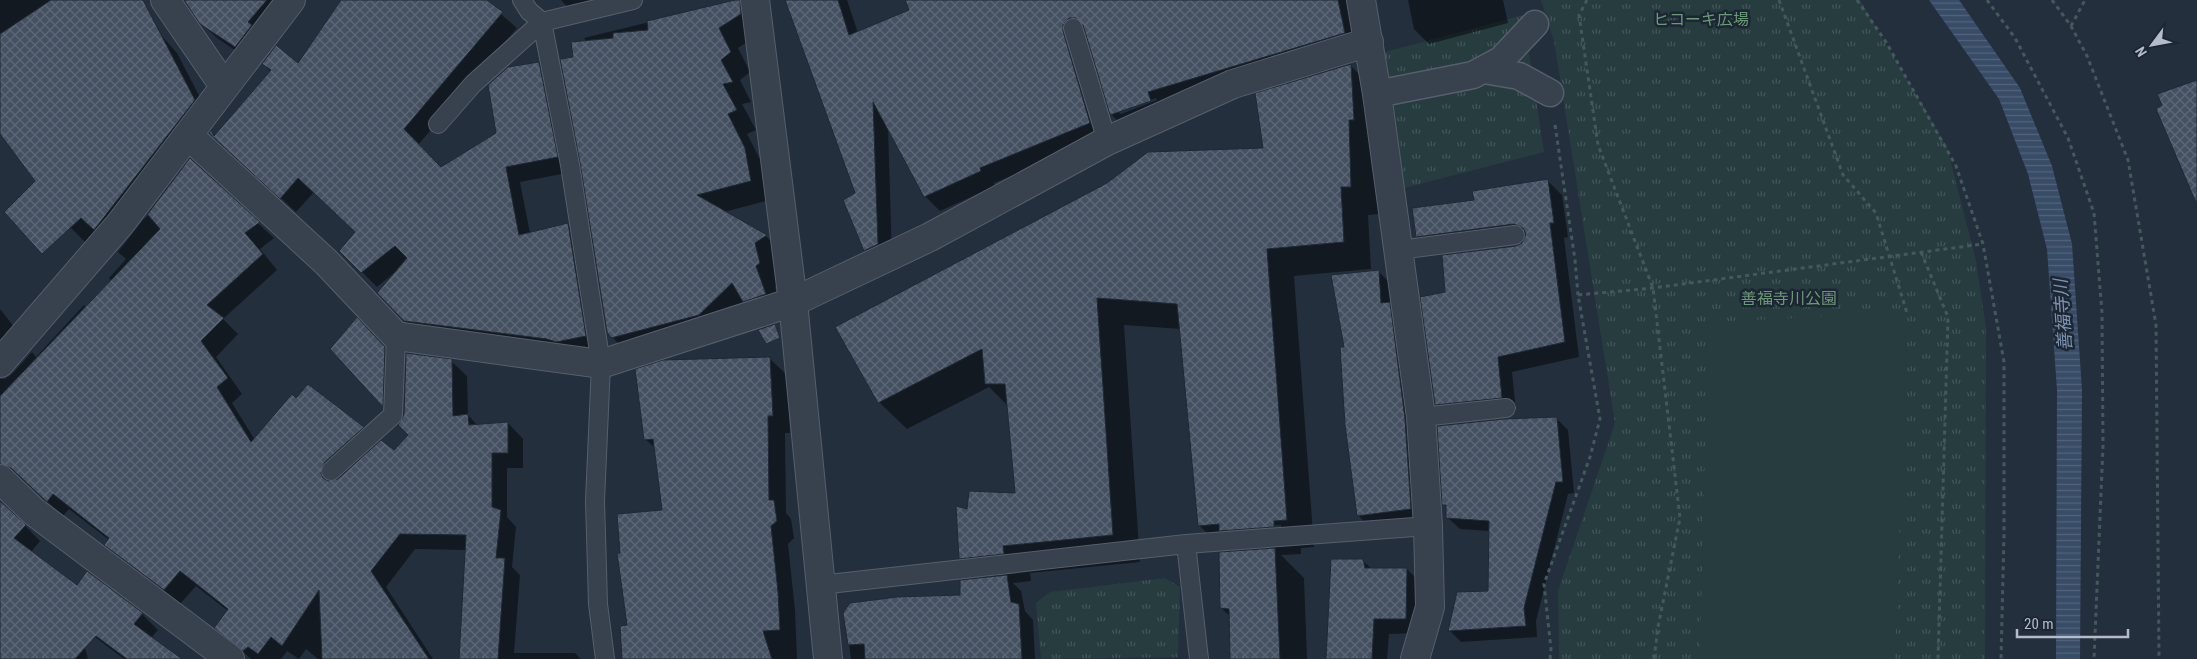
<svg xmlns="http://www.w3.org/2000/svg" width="2197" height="659" viewBox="0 0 2197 659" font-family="'Roboto Condensed','Noto Sans JP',sans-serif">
<defs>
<pattern id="park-tufts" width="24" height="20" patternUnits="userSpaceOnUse" patternTransform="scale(1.25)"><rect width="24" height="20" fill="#263c3f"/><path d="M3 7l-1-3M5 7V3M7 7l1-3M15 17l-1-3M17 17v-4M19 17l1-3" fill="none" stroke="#435659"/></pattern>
<pattern id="water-rules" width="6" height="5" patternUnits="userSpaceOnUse" patternTransform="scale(1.25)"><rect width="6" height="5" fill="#394c67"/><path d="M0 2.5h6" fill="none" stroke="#53647b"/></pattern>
<pattern id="building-cross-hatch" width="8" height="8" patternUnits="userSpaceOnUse" patternTransform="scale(1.25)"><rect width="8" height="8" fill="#455162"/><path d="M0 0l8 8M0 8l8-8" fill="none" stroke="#5d6877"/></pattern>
</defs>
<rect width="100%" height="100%" fill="#242f3e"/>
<path fill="url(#park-tufts)" d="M 1541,0 L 1860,0 L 1947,147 L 1976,261 L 1986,328 L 1985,659 L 1559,659 L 1558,591 L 1615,423 L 1554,41 Z
M 1523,15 L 1544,152 L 1404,188 L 1385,52 Z
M 1165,578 L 1180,587 L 1178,657 L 1041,659 L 1036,603 L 1050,592 Z"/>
<path fill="#263c3f" d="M 1907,313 L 1895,659 L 1700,659 L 1708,322 Z"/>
<path fill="url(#water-rules)" d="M 1929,0 L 1959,0 L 2020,88 L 2052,166 L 2072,244 L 2082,390 L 2080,659 L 2056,659 L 2057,390 L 2047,249 L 2028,174 L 1999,99 Z"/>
<path fill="#0007" fill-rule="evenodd" d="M 0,0 L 130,0 L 177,53 L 209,115 L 86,243 L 71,228 L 0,132 Z
M 190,0 L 294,0 L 251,61 L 217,38 L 201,23 Z
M 343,0 L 485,0 L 517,28 L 418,145 L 441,169 L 497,134 L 539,63 L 554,78 L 572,172 L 520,182 L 530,233 L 568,225 L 583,239 L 600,351 L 420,336 L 404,320 L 394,273 L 377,287 L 341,251 L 356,232 L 314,192 L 296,212 L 211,133 L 215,136 L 271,72 L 263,64 L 298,65 Z
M 561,0 L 620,0 L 579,20 Z
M 739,0 L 759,20 L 760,34 L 738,48 L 750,72 L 740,80 L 751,102 L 742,104 L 756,130 L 747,134 L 765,169 L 770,200 L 724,212 L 766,236 L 785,256 L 774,263 L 779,284 L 775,287 L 784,314 L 632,357 L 612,337 L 630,112 L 584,38 Z
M 786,0 L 847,0 L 858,33 L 910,12 L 905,0 L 1349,0 L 1360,48 L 1126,129 L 1111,114 L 1087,32 L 1085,32 L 1077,40 L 1105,138 L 994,183 L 995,186 L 940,211 L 925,196 L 888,127 L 892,259 L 880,265 L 865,250 L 857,194 ZM 1156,98 L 1157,100 L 1121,114 L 1119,112 Z
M 1408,0 L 1503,0 L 1508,23 L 1429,44 L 1414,29 Z
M 1350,65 L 1378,93 L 1378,214 L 1368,215 L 1371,269 L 1294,276 L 1314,547 L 1301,548 L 1301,554 L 1281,555 L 1304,578 L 1307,659 L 1232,659 L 1231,617 L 1221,608 L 1226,553 L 1199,525 L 1181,329 L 1124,325 L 1140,562 L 1030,573 L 1031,581 L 1013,583 L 1021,591 L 1025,611 L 1033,620 L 1035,659 L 851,659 L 845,613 L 962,596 L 981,579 L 960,558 L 969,510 L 1016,494 L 1008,406 L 989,387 L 907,429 L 879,402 L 1265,150 ZM 1281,525 L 1281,528 L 1225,532 L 1222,529 Z
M 190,160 L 274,238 L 260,249 L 277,270 L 223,319 L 238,334 L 216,357 L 242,394 L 232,403 L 255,440 L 308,386 L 363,428 L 379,444 L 394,452 L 410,435 L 451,361 L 467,376 L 468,415 L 478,426 L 508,423 L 523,439 L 523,468 L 507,468 L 507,517 L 516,527 L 512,567 L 520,575 L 514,653 L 575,653 L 581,659 L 460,659 L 467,550 L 415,549 L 386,587 L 433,659 L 318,659 L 306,649 L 299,659 L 287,651 L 281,659 L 251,659 L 216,627 L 228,611 L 196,586 L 180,604 L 121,560 L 106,545 L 109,540 L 69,509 L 63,516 L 27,483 L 20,479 L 12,479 L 0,491 L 0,379 L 5,379 L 12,374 L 32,352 L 36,357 L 84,305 L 108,330 L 132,309 L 109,278 L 126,259 L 118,252 Z
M 1547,180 L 1562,195 L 1568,237 L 1564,238 L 1579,357 L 1512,372 L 1516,412 L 1451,419 L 1436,404 L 1446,293 L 1527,239 L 1432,251 L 1417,237 L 1476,201 Z
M 1378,271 L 1393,286 L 1426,524 L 1373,531 L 1359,516 L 1345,348 Z
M 0,309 L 26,342 L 0,375 Z
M 372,334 L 399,363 L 397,420 L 332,349 Z
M 769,358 L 787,375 L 790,433 L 785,433 L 786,513 L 791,519 L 794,538 L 788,544 L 795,610 L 797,659 L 622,659 L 621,652 L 623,652 L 629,626 L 622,554 L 663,511 L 656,449 L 645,439 Z
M 1556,418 L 1568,430 L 1574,493 L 1568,494 L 1536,621 L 1537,637 L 1461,642 L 1450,631 L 1490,592 L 1490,531 L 1460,529 L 1447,517 L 1447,508 L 1444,504 Z
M 0,500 L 40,541 L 31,552 L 77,587 L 87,573 L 142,614 L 158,630 L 151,638 L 174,659 L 124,659 L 79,625 L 88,659 L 0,659 Z
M 1363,561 L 1372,569 L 1407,569 L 1422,584 L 1420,633 L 1389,634 L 1387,659 L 1327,659 Z"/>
<path fill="url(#building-cross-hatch)" stroke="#1f2835" d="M 51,0 L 143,0 L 195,100 L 94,230 L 81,218 L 42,254 L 4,212 L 35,181 L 0,134 L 0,34 Z
M 184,0 L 267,0 L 248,22 L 252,25 L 235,47 L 200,24 Z
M 341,0 L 487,0 L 503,12 L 404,129 L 441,167 L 496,133 L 488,85 L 508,67 L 539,62 L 558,157 L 506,167 L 519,235 L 568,223 L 586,336 L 556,342 L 547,339 L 404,321 L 377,293 L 407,258 L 395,246 L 361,273 L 339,251 L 355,232 L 298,178 L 280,199 L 209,133 L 211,130 L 214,136 L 271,70 L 262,64 L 276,45 L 298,63 Z
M 735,0 L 740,0 L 741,14 L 719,28 L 731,52 L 721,60 L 733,82 L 723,84 L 737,110 L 728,114 L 745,148 L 751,181 L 697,195 L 767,235 L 755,243 L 760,263 L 756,266 L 766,294 L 743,302 L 732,283 L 699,315 L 611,338 L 607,332 L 580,163 L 560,59 L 573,57 L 571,42 L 613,38 L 613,33 L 648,30 L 647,21 Z
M 785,0 L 838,0 L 849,35 L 909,10 L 905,0 L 1338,0 L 1345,33 L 1148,92 L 1151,101 L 1110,115 L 1083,25 L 1076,18 L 1069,18 L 1063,25 L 1063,31 L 1090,123 L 980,168 L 981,171 L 924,197 L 873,102 L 878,244 L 864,251 L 843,200 L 855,193 Z
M 1351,64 L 1354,120 L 1349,120 L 1351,187 L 1341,187 L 1344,242 L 1267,249 L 1287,520 L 1274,521 L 1274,527 L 1219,531 L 1219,524 L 1198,526 L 1177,304 L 1097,298 L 1113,535 L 1003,546 L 1004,554 L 959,559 L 956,506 L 967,509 L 969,491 L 1015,493 L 1005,384 L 985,384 L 982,349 L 878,403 L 835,327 L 1107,183 L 1148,152 L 1263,148 L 1255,93 Z
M 2197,80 L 2197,205 L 2156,109 L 2162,105 L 2157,94 Z
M 190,158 L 260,222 L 245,233 L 263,254 L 207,305 L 224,318 L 201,341 L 228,378 L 217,387 L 251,442 L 292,394 L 296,398 L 308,384 L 364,427 L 324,463 L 321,473 L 323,478 L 328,481 L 338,479 L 381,440 L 394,450 L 408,435 L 398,425 L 404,415 L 406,353 L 452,359 L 453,416 L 468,414 L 469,425 L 508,422 L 508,453 L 492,453 L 492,507 L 501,510 L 496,558 L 505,558 L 498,659 L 459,659 L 466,535 L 400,534 L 371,571 L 429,659 L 322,659 L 319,590 L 282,646 L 271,637 L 258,654 L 248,647 L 243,651 L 214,628 L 228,609 L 180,571 L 164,590 L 104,545 L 109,538 L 53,494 L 47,502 L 11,468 L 0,464 L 0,396 L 160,229 L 148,215 L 144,219 Z
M 1548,179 L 1554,223 L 1550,223 L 1565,342 L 1498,357 L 1502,398 L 1435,405 L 1420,297 L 1445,292 L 1442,255 L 1516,246 L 1522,243 L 1526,234 L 1523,228 L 1514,224 L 1416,237 L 1412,208 L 1474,200 L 1472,191 Z
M 1379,270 L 1381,303 L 1390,302 L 1405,419 L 1411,509 L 1357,516 L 1345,425 L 1340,347 L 1344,347 L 1331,275 Z
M 357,317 L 385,347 L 383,407 L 330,349 Z
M 775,324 L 780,338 L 766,344 L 758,330 Z
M 770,357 L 773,416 L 768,416 L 769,500 L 774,500 L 777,521 L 771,526 L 778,592 L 780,630 L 763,631 L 772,659 L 622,659 L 620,626 L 627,625 L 617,553 L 620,553 L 617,514 L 662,510 L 653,439 L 644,440 L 635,369 L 663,360 Z
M 1557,417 L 1563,482 L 1556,482 L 1524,608 L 1526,626 L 1448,631 L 1457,592 L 1488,591 L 1489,521 L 1446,518 L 1446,505 L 1442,505 L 1437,426 L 1504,419 Z
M 0,501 L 26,525 L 14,538 L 77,585 L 87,571 L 143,613 L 134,624 L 182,659 L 127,659 L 96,636 L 75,659 L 0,659 Z
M 1275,548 L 1280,659 L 1230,659 L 1229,609 L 1220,608 L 1219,552 Z
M 1331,559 L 1363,559 L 1365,568 L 1407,568 L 1406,619 L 1374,619 L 1372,659 L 1326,659 Z
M 1007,575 L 1011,602 L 1019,604 L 1022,659 L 865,659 L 864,644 L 848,645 L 843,613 L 850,603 L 897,597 L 960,595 L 960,580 Z"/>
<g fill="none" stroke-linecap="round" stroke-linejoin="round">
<g stroke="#565f6c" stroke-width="20">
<path id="service" d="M 522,0 L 529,11 L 542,22 L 570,165 L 601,364 L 595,501 L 598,604 L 605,659
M 1073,28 L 1107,141
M 438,124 L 473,84 L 542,22 L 633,0
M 1399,250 L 1515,235
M 1421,417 L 1506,408
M 331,471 L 393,415 L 396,336
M 1186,544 L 1199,659
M 820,585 L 1186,544 L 1428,526"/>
</g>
<g stroke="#565f6c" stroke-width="29">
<path id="pedestrian" d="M 1484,70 L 1519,76 L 1550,93
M 1377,94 L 1473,75 L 1501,60 L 1535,24"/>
</g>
<g stroke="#565f6c" stroke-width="30">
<path id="minor" d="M 165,0 L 224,86
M 755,0 L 793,302 L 828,659
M 1361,0 L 1377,94 L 1421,417 L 1428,526 L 1430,607 L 1415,659
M 188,135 L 326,262 L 396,336 L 601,364 L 793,302 L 930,237 L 1107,141 L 1233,84 L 1369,42
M 0,363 L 120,224 L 291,0
M 0,479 L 33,511 L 230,659"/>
</g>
<path stroke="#44595c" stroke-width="3" stroke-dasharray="4 4" stroke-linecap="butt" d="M 1587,0 L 1579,15 L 1598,145 L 1653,288 L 1680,518 L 1658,627 L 1654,659
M 1779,0 L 1843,175 L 1876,213 L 1907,313
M 1857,0 L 1886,42 L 1956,166 L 1983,244 L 2004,362 L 2004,534 L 2001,659
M 1987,0 L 2015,38 L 2068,138 L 2094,213 L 2102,313 L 2103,446 L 2094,659
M 2052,0 L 2071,26 L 2087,56 L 2128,160 L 2156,325 L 2159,659
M 2071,26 L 2085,0
M 1555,125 L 1575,260 L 1578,295
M 1921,252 L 1948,317 L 1938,659
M 1550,659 L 1551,649 L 1544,584 L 1590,457 L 1600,419 L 1578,295 L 1653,288 L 1983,244"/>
<use href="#service" stroke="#38414e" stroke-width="18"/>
<use href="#pedestrian" stroke="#38414e" stroke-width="26"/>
<use href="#minor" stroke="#38414e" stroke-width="28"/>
</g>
<g text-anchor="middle" stroke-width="5" stroke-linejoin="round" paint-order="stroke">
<g font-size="16" fill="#6b9a76" stroke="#1d2633">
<text x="1701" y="25">ヒコーキ広場</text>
<text x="1789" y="304">善福寺川公園</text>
</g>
<g font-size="18" font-style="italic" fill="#7c92b1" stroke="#1d2633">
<text transform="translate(2063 315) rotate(-94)" y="6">善福寺川</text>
</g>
</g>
<g transform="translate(2152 45) rotate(238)" stroke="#1d2633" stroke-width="4" paint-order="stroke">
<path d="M0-4L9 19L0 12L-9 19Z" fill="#b4bcc9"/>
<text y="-8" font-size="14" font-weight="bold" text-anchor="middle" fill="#b4bcc9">N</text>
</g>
<path d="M2017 629v8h111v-8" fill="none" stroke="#b4bcc9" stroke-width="2.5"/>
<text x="2024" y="629" font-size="15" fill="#b4bcc9" stroke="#1d2633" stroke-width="4" paint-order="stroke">20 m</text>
</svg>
